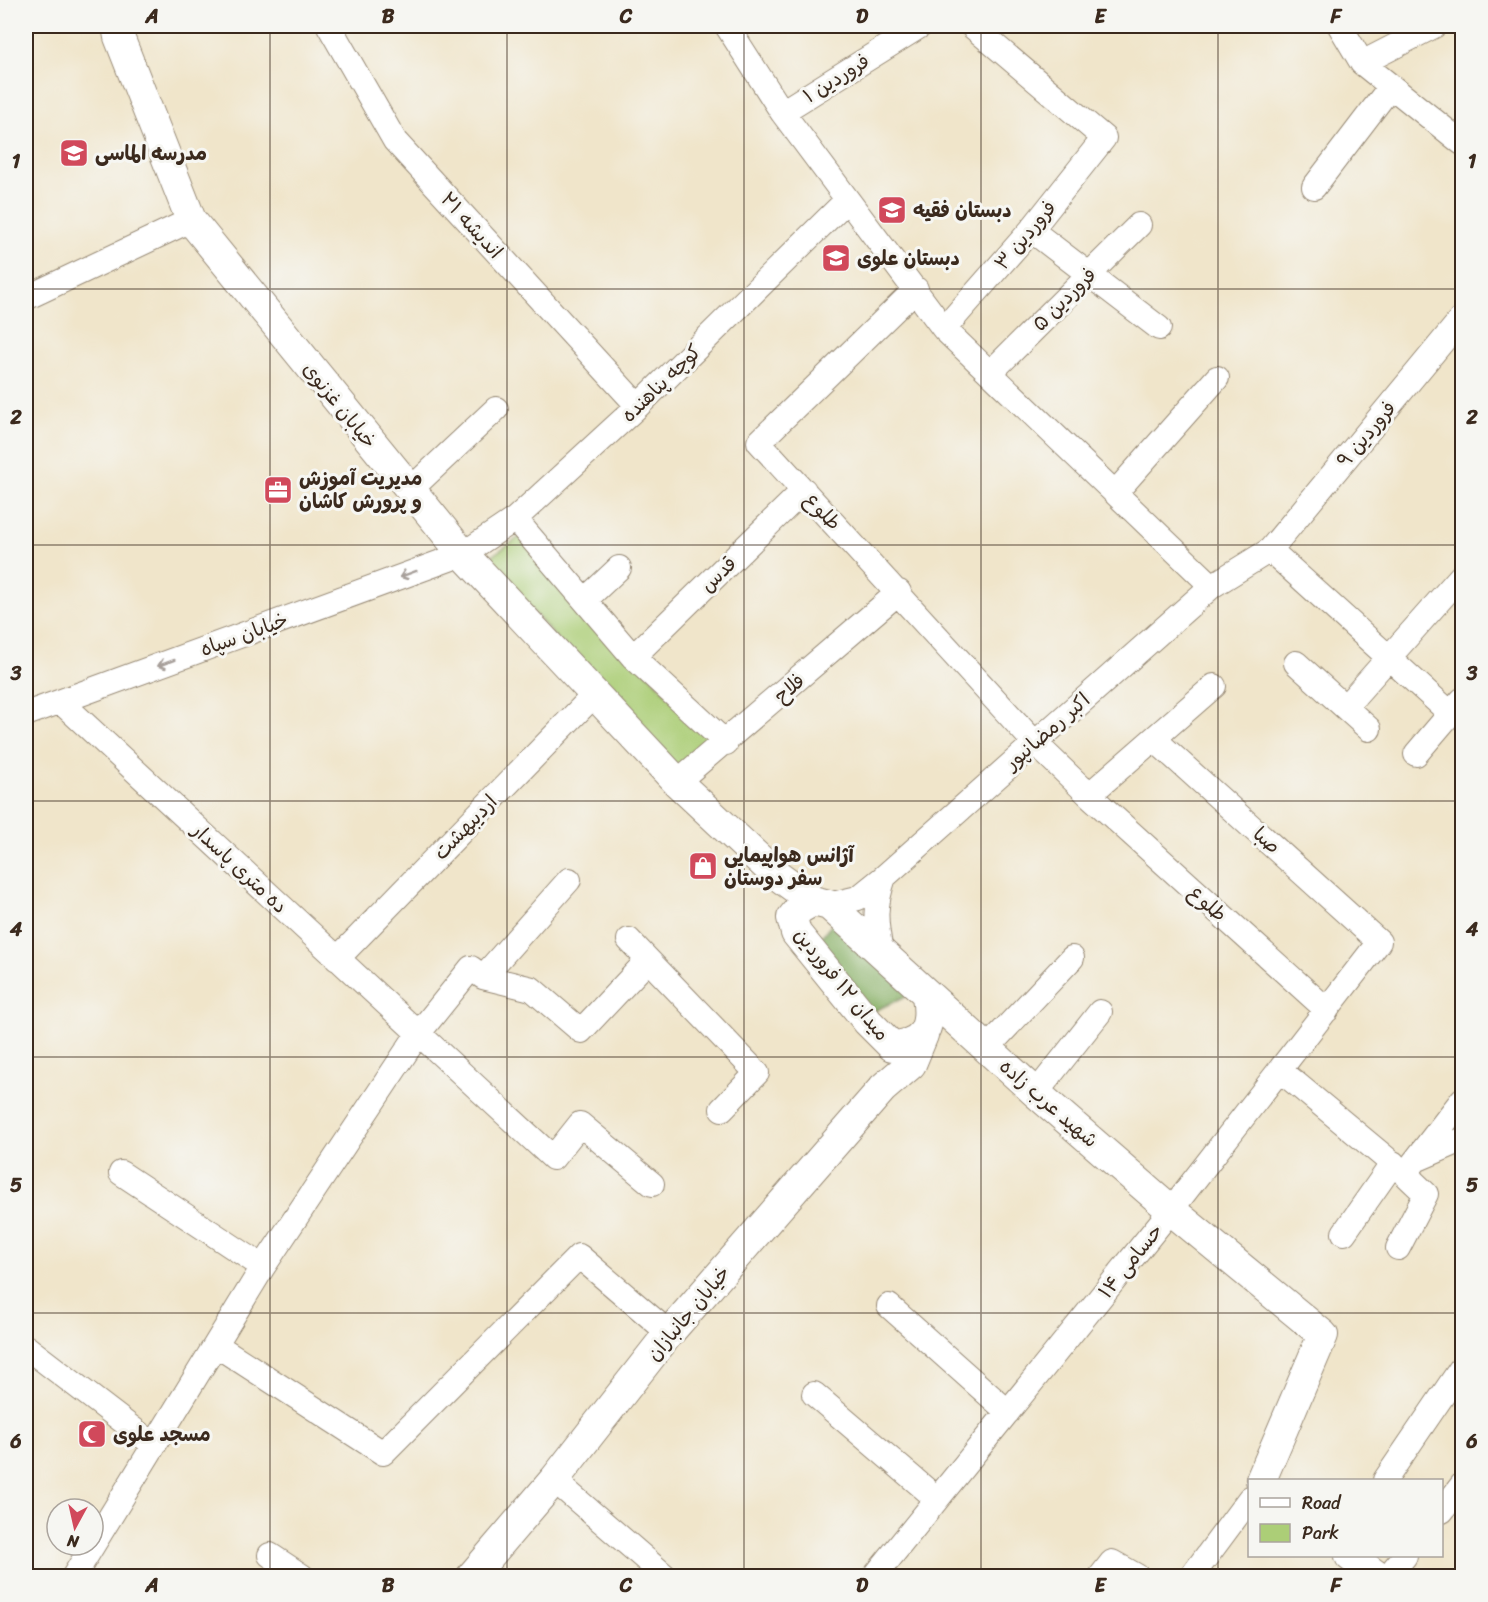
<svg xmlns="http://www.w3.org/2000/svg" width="1488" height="1602" viewBox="0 0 1488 1602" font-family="Sriracha,'Playpen Sans Arabic',sans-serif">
<rect width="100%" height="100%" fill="#f6f6f2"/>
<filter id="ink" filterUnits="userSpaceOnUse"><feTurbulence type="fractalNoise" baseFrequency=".0167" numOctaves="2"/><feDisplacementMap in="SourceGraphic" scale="12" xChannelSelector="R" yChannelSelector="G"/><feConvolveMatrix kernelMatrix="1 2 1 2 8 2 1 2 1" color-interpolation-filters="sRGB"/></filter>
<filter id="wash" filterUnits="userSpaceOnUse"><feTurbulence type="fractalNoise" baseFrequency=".008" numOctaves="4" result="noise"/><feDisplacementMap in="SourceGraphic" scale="24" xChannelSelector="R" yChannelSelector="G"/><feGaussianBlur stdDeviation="1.35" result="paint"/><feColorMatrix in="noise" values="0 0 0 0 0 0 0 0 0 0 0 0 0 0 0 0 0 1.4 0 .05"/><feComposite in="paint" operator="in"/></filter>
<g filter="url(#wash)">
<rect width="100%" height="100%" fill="#f0e5ca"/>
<path fill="#acce77" stroke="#747c4a" stroke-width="1.5" d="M 520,537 L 711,741 L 672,771 L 487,559 Z"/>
<path fill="#89b168" stroke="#626e43" stroke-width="1.5" d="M 837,919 L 908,995 L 872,1012 L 810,949 Z"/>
</g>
<g filter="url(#ink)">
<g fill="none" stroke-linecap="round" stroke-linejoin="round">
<g stroke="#968874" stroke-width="26">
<path id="minor" d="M 329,26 L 395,141 L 638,406
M 727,26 L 782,112 L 944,329 L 1212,586
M 1340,26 L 1362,63 L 1462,143
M 1362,63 L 1434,26
M 782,112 L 920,26
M 1314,187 L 1391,86
M 1031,230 L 1159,328
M 916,289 L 759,442 L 1034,742 L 1089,795 L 1214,686
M 26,298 L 191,220
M 944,329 L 1031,230 L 1104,138 L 972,26
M 990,373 L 1139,225
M 409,491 L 496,409
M 1115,493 L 1217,378
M 515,519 L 633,657 L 726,743
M 1270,550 L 1450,713
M 585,600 L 619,568
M 633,657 L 804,490
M 1296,663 L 1369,729
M 61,702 L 553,1158 L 580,1124 L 652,1184
M 1345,707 L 1462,575
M 26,714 L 463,554 L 515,519 L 638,406 L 847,200
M 1416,754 L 1462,700
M 677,782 L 899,592
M 1089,795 L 1327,1010
M 829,905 L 858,898 L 884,877 L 1212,586 L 1270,550 L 1462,318
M 629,940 L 757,1073 L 722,1109
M 881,951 C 875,920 874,907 884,877
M 337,959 L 593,696
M 483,977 L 569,880
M 986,1049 L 1072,958
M 1281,1071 L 1405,1174 L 1462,1100
M 1036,1093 L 1100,1012
M 1418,1159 L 1462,1140
M 121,1173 L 263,1267
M 1344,1233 L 1393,1163
M 1398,1248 L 1426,1194 L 1405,1174
M 889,1306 L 1008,1412
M 216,1345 L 383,1453 L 579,1256 L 669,1333
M 26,1347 L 154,1445
M 814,1394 L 937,1499
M 554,1480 L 665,1576
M 1385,1480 L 1462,1367
M 1442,1511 L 1462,1485
M 93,1545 L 263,1267 L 418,1034 L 471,968 L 483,977 L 532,989 L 581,1031 L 648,960
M 270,1555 L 302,1576
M 74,1576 L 93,1545
M 875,1576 L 1171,1210 L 1379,942 L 1154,739
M 1101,1576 L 1112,1562 L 1137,1576
M 1192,1576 L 1250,1498
M 1388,1576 L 1405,1556"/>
</g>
<g stroke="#968874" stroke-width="32">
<path id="tertiary" d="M 117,26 L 119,37 L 191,220 L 463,554 L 677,782 L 773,872 L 813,901
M 927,996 C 932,1027 925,1044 892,1046 L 868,1022 L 796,933 L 792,918 L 799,909 L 813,901 L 829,905 L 1036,1093 L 1171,1210 L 1323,1335 L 1261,1480
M 1350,1556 L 1377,1576
M 472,1576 L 554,1480 L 669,1333 L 883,1088 L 911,1064 L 923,1035"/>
</g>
<use href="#minor" stroke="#fff" stroke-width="24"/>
<use href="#tertiary" stroke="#fff" stroke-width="30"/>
</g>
<defs><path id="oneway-shaft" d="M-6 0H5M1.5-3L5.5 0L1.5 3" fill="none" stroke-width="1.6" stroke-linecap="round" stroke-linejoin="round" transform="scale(1.5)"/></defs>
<g stroke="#a79f9a">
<use href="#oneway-shaft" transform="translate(408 574) rotate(160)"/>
<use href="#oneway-shaft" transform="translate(166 663) rotate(160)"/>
</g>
</g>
<path fill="none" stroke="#3b2a1e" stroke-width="1.5" stroke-opacity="0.55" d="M 270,26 L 270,1576M 507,26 L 507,1576M 744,26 L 744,1576M 981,26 L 981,1576M 1218,26 L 1218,1576M 26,289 L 1462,289M 26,545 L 1462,545M 26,801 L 1462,801M 26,1057 L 1462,1057M 26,1313 L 1462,1313"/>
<defs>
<g id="school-square" transform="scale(1.5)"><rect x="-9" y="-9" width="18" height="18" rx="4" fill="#d1495b" stroke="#f6f6f2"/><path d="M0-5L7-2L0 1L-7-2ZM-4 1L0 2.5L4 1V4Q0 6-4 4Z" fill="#fff"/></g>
<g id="office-square" transform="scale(1.5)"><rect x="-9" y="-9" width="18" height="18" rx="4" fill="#d1495b" stroke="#f6f6f2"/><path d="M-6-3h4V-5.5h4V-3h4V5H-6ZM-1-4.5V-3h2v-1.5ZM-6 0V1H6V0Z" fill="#fff"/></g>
<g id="shop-square" transform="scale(1.5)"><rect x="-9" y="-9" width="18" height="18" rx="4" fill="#d1495b" stroke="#f6f6f2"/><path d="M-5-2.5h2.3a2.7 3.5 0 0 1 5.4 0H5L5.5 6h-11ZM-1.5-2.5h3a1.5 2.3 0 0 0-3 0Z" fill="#fff"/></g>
<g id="mosque-square" transform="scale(1.5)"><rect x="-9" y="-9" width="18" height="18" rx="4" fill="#d1495b" stroke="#f6f6f2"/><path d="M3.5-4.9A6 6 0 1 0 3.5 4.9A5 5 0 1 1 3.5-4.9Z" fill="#fff"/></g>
</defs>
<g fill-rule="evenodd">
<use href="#school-square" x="74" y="153"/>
<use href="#school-square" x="892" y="210"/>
<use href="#school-square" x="836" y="258"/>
<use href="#office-square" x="278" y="490"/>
<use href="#shop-square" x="703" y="866"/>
<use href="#mosque-square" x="92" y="1434"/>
</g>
<g text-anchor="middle" stroke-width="6" stroke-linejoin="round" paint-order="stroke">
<g font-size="20" fill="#3b2a1e" stroke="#f6f6f2">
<text transform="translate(836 78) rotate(-32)" y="7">فروردین ۱</text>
<text transform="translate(472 225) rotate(48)" y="7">اندیشه ۲۱</text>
<text transform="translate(1025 235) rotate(-50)" y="7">فروردین ۳</text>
<text transform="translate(1064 299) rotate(-45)" y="7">فروردین ۵</text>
<text transform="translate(661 383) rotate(-44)" y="7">کوچه پناهنده</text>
<text transform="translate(340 405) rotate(51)" y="7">خیابان غزنوی</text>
<text transform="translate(1366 434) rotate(-50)" y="7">فروردین ۹</text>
<text transform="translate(823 511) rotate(47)" y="7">طلوع</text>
<text transform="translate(718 574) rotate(-44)" y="7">قدس</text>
<text transform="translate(244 634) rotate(-20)" y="7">خیابان سپاه</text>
<text transform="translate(789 688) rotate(-41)" y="7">فلاح</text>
<text transform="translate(1047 731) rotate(-41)" y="7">اکبر رمضانپور</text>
<text transform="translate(465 827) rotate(-46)" y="7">اردیبهشت</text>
<text transform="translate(1267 840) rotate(42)" y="7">صبا</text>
<text transform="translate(240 868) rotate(43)" y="7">ده متری پاسدار</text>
<text transform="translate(1208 903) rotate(42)" y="7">طلوع</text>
<text transform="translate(842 984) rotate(51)" y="7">میدان ۱۲ فروردین</text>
<text transform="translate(1049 1103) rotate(41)" y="7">شهید عرب زاده</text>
<text transform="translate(1130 1261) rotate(-51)" y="7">حسامی ۱۴</text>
<text transform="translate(688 1313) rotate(-50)" y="7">خیابان جانبازان</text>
</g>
<g font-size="20" font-weight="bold" fill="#3b2a1e" stroke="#f6f6f2" text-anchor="start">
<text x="95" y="160">مدرسه الماسی</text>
<text x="913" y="217">دبستان فقیه</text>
<text x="857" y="265">دبستان علوی</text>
<text x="299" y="485">مدیریت آموزش<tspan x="299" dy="23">و پرورش کاشان</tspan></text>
<text x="724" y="862">آژانس هواپیمایی<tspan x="724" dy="23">سفر دوستان</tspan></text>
<text x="113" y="1441">مسجد علوی</text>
</g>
</g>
<rect width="1488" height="1602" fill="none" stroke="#f6f6f2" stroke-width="66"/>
<rect x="1248" y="1479" width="195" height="78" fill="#f6f6f2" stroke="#aba49d" stroke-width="1.5"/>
<rect x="1260" y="1498" width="30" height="9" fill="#ffffff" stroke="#aba49d" stroke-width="1.5"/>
<text x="1302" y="1509" font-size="18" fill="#3b2a1e">Road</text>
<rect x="1260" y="1524" width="30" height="18" fill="#acce77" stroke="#aba49d" stroke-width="1.5"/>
<text x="1302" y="1539" font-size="18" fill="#3b2a1e">Park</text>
<g transform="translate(75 1527) rotate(188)"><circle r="28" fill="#f6f6f2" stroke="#aba49d" stroke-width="1.5"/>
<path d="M0-4.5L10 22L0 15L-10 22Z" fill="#d1495b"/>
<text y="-9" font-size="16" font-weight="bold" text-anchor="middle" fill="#3b2a1e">N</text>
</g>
<rect x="33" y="33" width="1422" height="1536" fill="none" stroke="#3b2a1e" stroke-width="2"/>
<g font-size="20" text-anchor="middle" font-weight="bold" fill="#3b2a1e">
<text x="152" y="23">A</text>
<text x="388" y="23">B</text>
<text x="626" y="23">C</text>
<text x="862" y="23">D</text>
<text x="1100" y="23">E</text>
<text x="1336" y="23">F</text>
<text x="16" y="168">1</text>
<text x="1472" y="168">1</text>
<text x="16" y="424">2</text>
<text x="1472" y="424">2</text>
<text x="16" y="680">3</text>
<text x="1472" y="680">3</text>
<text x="16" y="936">4</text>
<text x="1472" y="936">4</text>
<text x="16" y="1192">5</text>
<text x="1472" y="1192">5</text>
<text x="16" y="1448">6</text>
<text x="1472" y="1448">6</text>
<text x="152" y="1592">A</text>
<text x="388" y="1592">B</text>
<text x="626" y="1592">C</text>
<text x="862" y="1592">D</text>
<text x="1100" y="1592">E</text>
<text x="1336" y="1592">F</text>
</g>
</svg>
